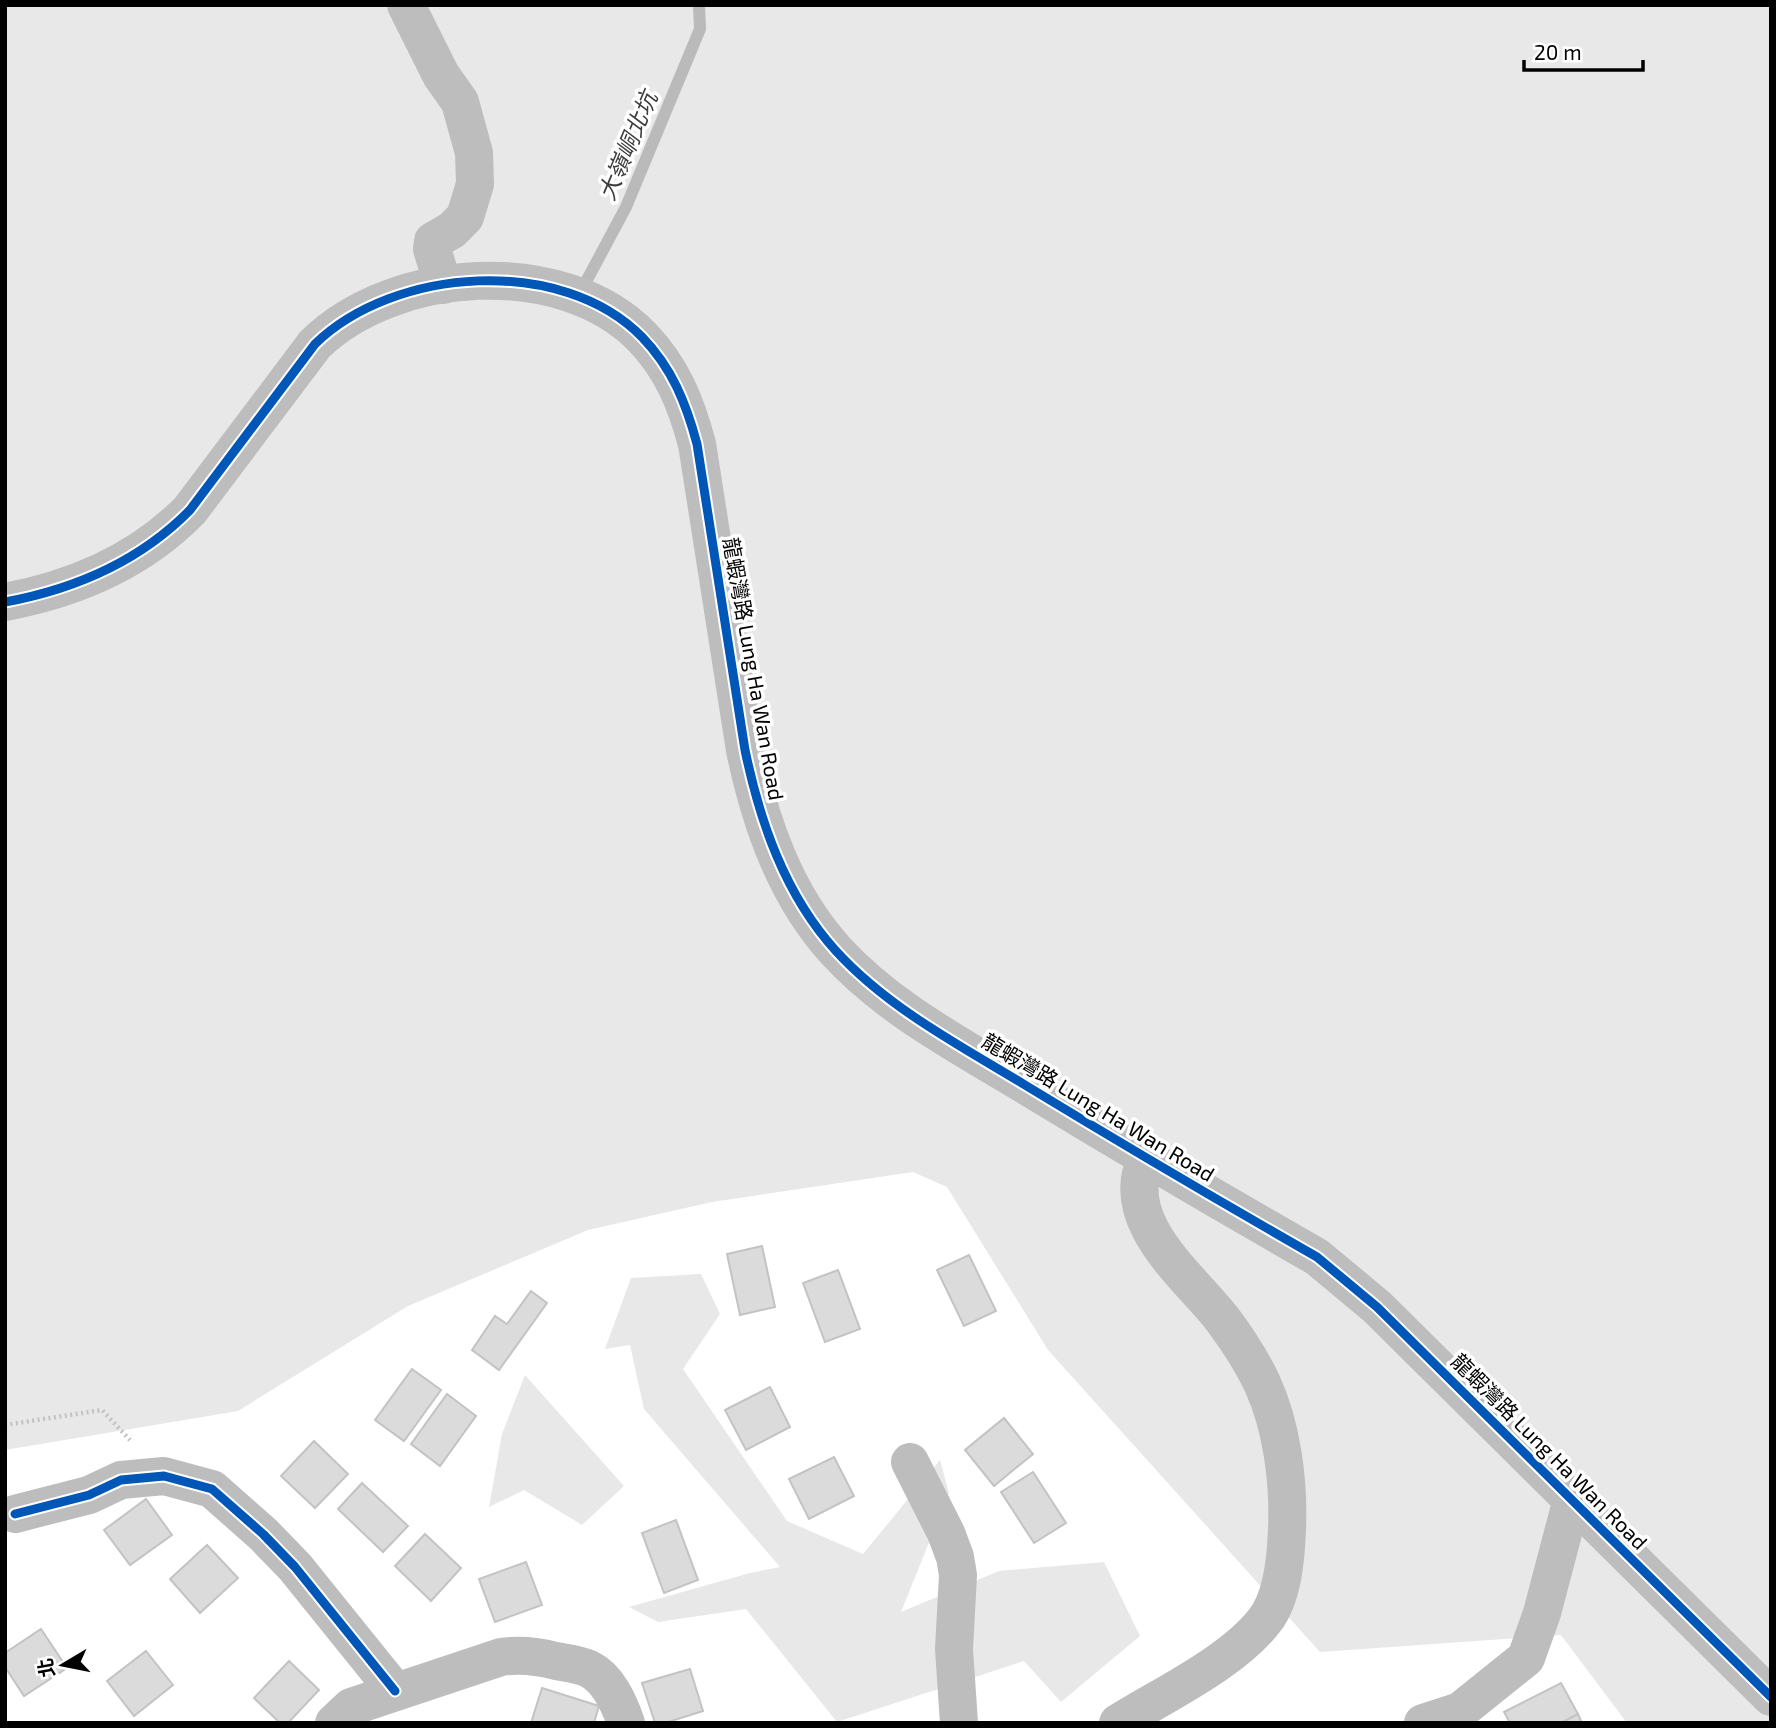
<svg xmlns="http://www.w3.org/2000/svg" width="1776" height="1728" viewBox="0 0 1776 1728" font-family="'Exo 2','Noto Sans TC',sans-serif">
<rect width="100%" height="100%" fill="#fff"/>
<path fill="#e8e8e8" d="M 5,5 L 1771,5 L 1771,1723 L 1627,1723 L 1561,1635 L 1320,1652 L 1048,1350 L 947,1187 L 913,1172 L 712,1202 L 588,1230 L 408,1306 L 238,1411 L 5,1450 Z
M 701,1274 L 720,1314 L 683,1369 L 787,1521 L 863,1554 L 940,1460 L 949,1493 L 901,1612 L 999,1571 L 1104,1562 L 1140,1636 L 1061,1702 L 1024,1661 L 837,1722 L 746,1609 L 658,1622 L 629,1607 L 750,1573 L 780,1567 L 644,1409 L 630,1345 L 605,1349 L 631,1278 Z
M 525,1375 L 624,1486 L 582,1525 L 524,1490 L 489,1507 L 502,1434 Z"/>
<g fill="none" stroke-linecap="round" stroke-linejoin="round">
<path stroke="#bababa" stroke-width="12" d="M 580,293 L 626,207 L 700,29 L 699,5"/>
</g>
<path fill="#dbdbdb" stroke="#c3c3c3" stroke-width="2" d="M 762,1246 L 775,1307 L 740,1315 L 727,1254 Z
M 969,1255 L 996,1311 L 964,1326 L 937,1270 Z
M 838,1270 L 860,1329 L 825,1342 L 803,1283 Z
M 531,1291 L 547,1303 L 499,1370 L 472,1350 L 495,1316 L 507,1324 Z
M 412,1369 L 441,1390 L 404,1441 L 375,1420 Z
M 770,1387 L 790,1427 L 746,1450 L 725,1410 Z
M 447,1394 L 476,1416 L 440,1466 L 411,1444 Z
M 1004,1418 L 1033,1454 L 994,1486 L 965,1450 Z
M 314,1441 L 348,1474 L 315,1508 L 281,1476 Z
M 834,1457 L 854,1496 L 809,1519 L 789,1479 Z
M 1033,1472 L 1066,1523 L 1034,1543 L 1001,1492 Z
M 362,1483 L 408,1526 L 383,1552 L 338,1509 Z
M 146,1499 L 172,1535 L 130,1565 L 104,1530 Z
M 676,1520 L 698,1580 L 664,1593 L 642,1533 Z
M 425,1534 L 461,1568 L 431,1601 L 395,1566 Z
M 207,1545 L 238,1578 L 200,1613 L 170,1579 Z
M 526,1562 L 542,1605 L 495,1622 L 479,1579 Z
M 41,1629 L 67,1668 L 24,1696 L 5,1667 L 5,1653 Z
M 146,1651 L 173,1685 L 134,1716 L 107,1681 Z
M 289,1661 L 319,1690 L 288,1723 L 280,1723 L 254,1698 Z
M 690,1669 L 703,1711 L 665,1723 L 655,1723 L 642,1683 Z
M 1561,1683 L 1578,1714 L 1561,1723 L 1510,1723 L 1504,1712 Z
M 542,1688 L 599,1706 L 594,1723 L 531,1723 Z
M 1578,1714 L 1582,1723 L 1561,1723 Z"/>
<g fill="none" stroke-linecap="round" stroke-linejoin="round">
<path stroke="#c2c2c2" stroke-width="4.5" stroke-dasharray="2 3.5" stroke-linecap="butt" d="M 5,1425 L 102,1410 L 130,1440"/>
<path stroke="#bdbdbd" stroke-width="38" d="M 406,5 L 441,75 L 460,102 L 474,153 L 475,184 L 465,217 L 452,230 L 433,241 L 432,249 L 443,285
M 5,602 C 75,589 140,561 190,510 L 315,344 C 394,267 562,255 642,337 C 672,368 686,403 697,444 L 745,750 C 760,822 785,895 836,951 C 888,1008 959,1045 1025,1085 C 1122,1144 1219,1201 1317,1257 L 1377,1307 L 1771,1697
M 910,1462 L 946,1533 L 955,1557 L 958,1575 L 954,1649 L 959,1723
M 15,1514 L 89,1495 L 121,1480 L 164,1476 L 212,1489 L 263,1534 L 295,1567 L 395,1691
M 334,1723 L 351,1707 L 501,1657 C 521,1654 537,1656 556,1661 C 567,1663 579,1664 589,1669 C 608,1678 619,1703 626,1723
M 1118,1723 C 1163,1695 1233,1662 1265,1620 C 1283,1597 1286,1557 1287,1529 C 1289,1482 1282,1426 1262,1383 C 1252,1362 1238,1340 1223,1320 C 1189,1276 1117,1222 1146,1159
M 1423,1723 L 1460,1711 L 1526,1658 L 1542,1613 L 1572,1499"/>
<g stroke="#fff" stroke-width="13">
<path id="cycleway" d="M 5,602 C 75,589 140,561 190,510 L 315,344 C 394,267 562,255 642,337 C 672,368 686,403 697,444 L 745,750 C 760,822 785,895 836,951 C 888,1008 959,1045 1025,1085 C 1122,1144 1219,1201 1317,1257 L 1377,1307 L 1771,1697
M 15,1514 L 89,1495 L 121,1480 L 164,1476 L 212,1489 L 263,1534 L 295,1567 L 395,1691"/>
</g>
<use href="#cycleway" stroke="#0057b8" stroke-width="9"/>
</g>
<g text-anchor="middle" stroke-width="7" stroke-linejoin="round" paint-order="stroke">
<g font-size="21" fill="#000" stroke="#fff">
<text transform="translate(753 669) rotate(80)" y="7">龍蝦灣路 Lung Ha Wan Road</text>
<text transform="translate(1098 1108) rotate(31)" y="7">龍蝦灣路 Lung Ha Wan Road</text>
<text transform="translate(1549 1452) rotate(45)" y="7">龍蝦灣路 Lung Ha Wan Road</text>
</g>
<g font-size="23" font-style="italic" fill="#3d3d3d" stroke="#fff">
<text transform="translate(628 146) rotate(-67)" y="8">大嶺峒北坑</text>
</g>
</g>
<rect width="1776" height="1728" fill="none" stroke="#000000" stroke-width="14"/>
<g transform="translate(63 1665) rotate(260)" stroke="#ffffff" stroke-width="5" paint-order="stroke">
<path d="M0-5L12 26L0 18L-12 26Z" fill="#000000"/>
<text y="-10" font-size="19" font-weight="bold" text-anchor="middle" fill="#000000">北</text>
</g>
<path d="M1524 60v10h119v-10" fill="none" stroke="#000000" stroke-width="3.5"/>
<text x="1534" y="60" font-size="21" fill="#000000" stroke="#ffffff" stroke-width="5" paint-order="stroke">20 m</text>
</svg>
